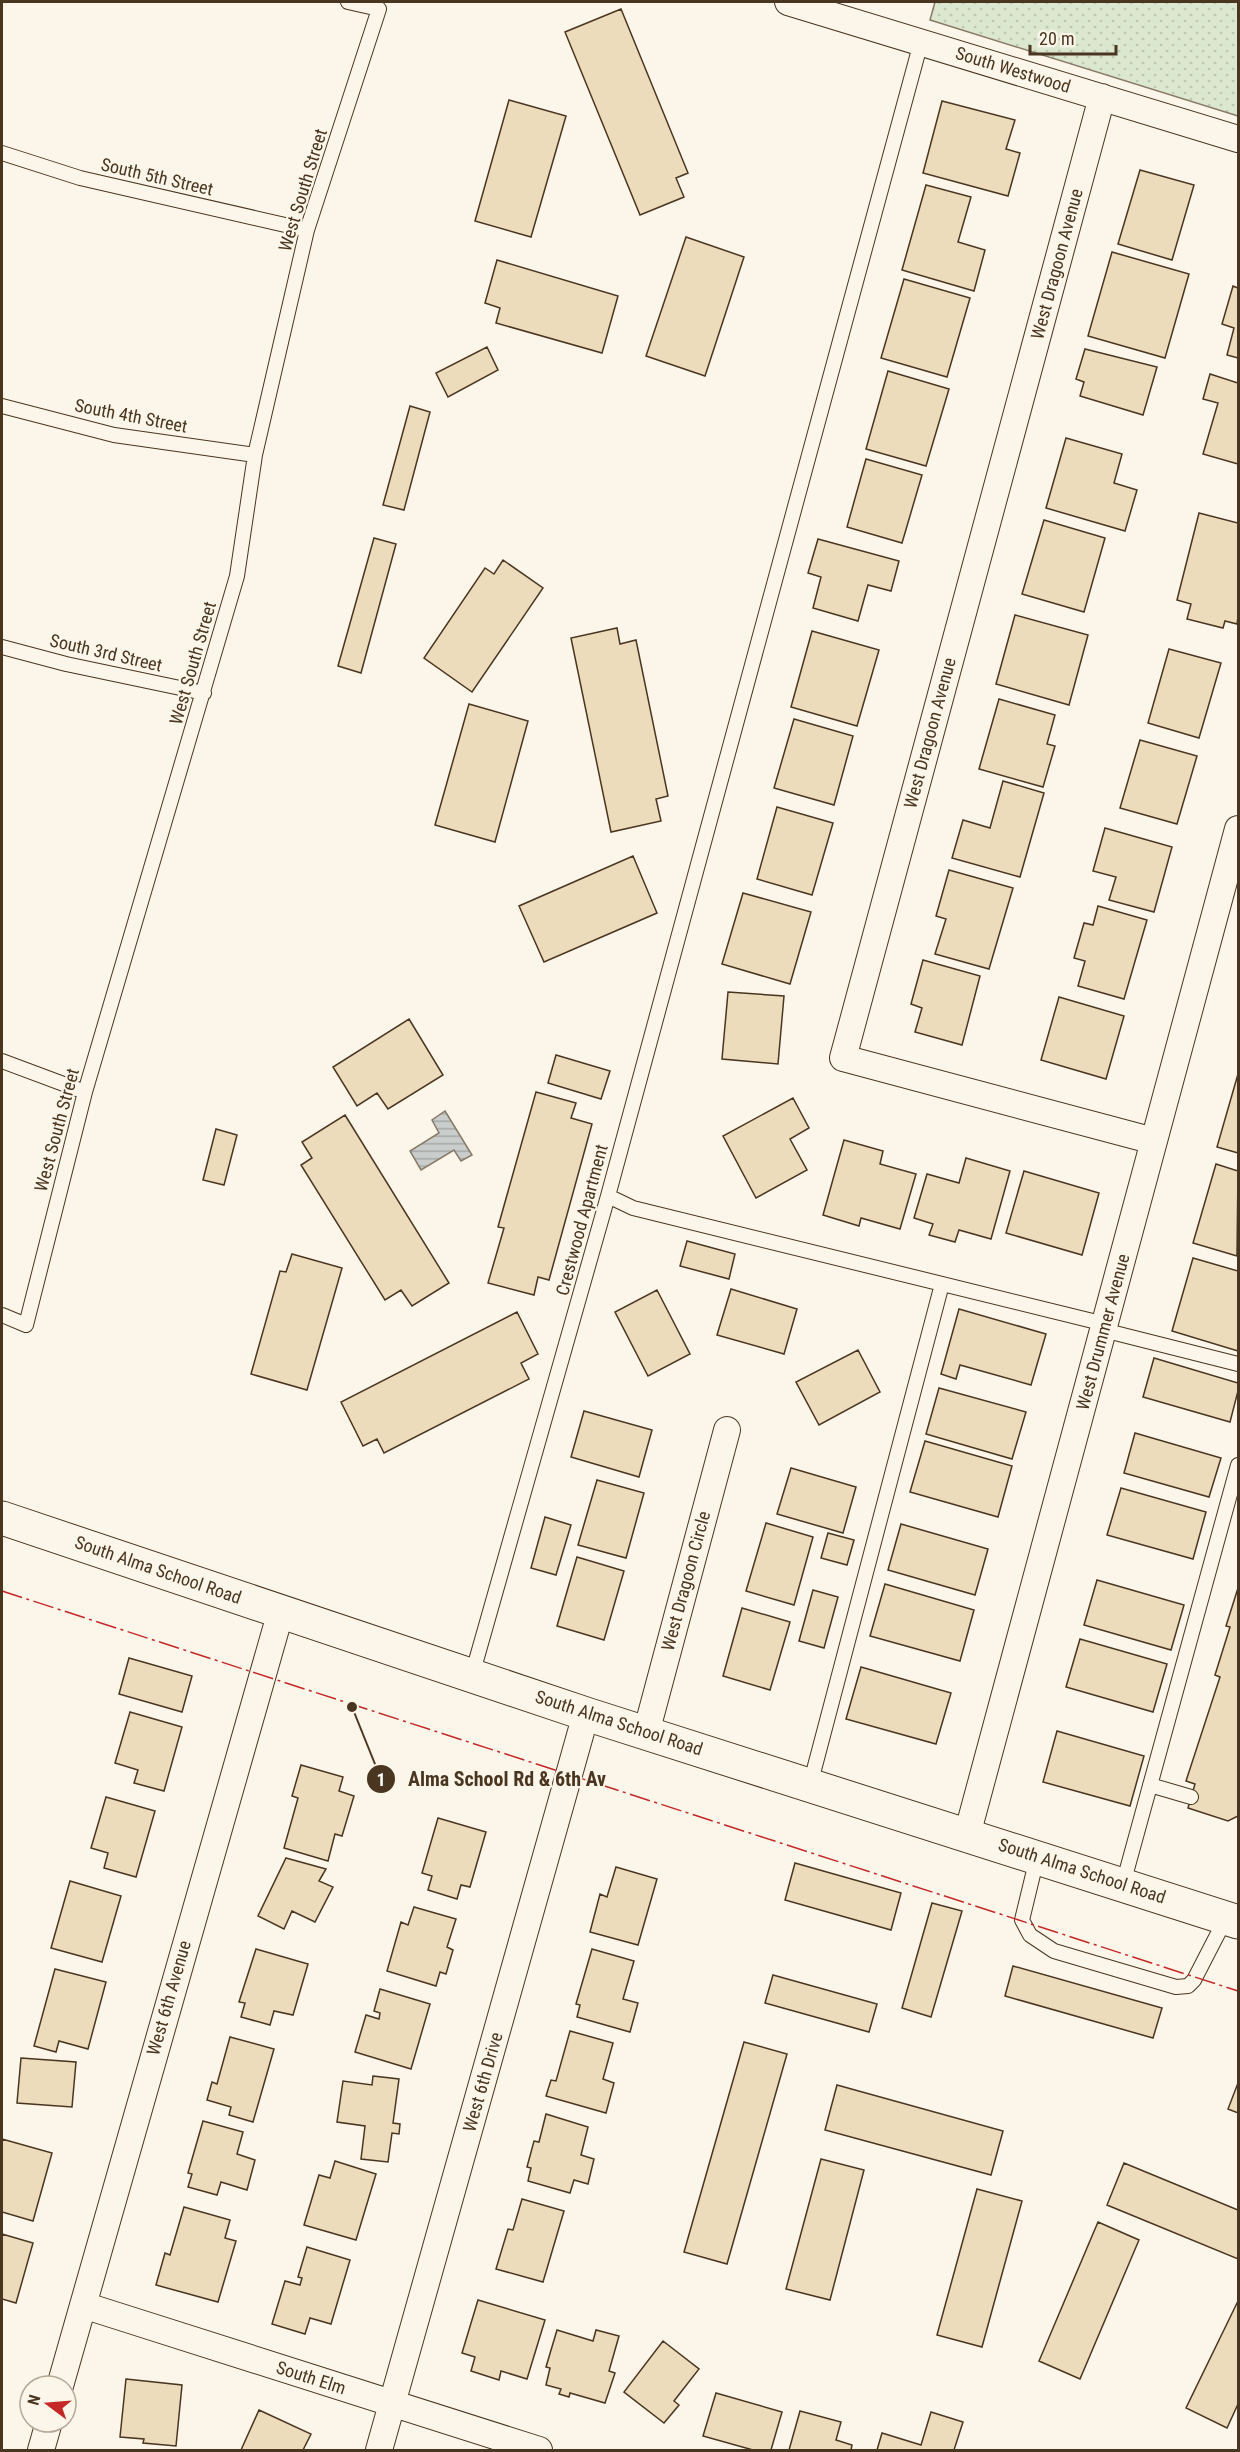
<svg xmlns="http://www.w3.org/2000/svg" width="1240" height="2452" viewBox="0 0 1240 2452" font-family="'Roboto Condensed',sans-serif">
<defs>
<pattern id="park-dots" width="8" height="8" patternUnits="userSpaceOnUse" patternTransform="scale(1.5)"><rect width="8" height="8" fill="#dce7d0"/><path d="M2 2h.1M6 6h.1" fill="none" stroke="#bec7b2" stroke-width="1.8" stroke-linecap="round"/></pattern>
<pattern id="water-rules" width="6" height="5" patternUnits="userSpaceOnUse" patternTransform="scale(1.5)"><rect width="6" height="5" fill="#c9cecd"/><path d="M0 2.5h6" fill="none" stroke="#a5a8a6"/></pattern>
</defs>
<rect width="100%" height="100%" fill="#fbf6e9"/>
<path fill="url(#park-dots)" stroke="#887966" stroke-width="1.5" d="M 935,2 L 1238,2 L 1238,116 L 930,20 Z"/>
<path fill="url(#water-rules)" stroke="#887966" stroke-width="1.5" d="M 445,1111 L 472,1155 L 461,1161 L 454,1150 L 421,1170 L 410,1151 L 439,1133 L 432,1120 Z"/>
<path fill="#ecdcbc" stroke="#4a3520" stroke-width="1.5" d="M 621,9 L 688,173 L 676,178 L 684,197 L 640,215 L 565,32 Z
M 509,100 L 566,116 L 531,237 L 475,221 Z
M 942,101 L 1015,120 L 1006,149 L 1020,153 L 1008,196 L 923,173 Z
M 1140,170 L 1194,185 L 1172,260 L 1118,244 Z
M 926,185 L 971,197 L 958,242 L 985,250 L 974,291 L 902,270 Z
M 686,237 L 744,257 L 705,376 L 646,356 Z
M 1112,252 L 1189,274 L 1165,358 L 1088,336 Z
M 497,260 L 618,296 L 602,353 L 496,323 L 500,308 L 485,303 Z
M 904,279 L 970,298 L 947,377 L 881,358 Z
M 1233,286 L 1238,288 L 1238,358 L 1227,355 L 1234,328 L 1222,324 Z
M 487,347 L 498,370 L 448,397 L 436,373 Z
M 1085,349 L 1157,367 L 1143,415 L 1080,396 L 1084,382 L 1076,379 Z
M 888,371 L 949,389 L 926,466 L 866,449 Z
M 1210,374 L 1238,383 L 1238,464 L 1203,454 L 1218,403 L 1203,399 Z
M 410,406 L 430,412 L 404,510 L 383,505 Z
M 1066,438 L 1122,454 L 1114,483 L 1137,490 L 1125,531 L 1046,508 Z
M 866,459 L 922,475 L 902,543 L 847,527 Z
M 1199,513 L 1238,523 L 1238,617 L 1237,624 L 1225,621 L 1223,628 L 1187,619 L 1191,604 L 1177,600 Z
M 1044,520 L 1105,538 L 1084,612 L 1022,594 Z
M 374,538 L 396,544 L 361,673 L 338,666 Z
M 818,539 L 899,561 L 891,591 L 868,585 L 858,621 L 813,608 L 821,577 L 808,573 Z
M 503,560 L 543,588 L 472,692 L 424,658 L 485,568 L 494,574 Z
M 1015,615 L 1088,635 L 1069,705 L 996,684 Z
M 617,628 L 620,644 L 636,640 L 668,796 L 656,799 L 661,821 L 611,832 L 571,638 Z
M 812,631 L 879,650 L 857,726 L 791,707 Z
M 1169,649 L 1221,663 L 1199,738 L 1148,723 Z
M 999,699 L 1055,715 L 1047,744 L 1055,746 L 1043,787 L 979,769 Z
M 469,704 L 528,721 L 495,842 L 435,825 Z
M 794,719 L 853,736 L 834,805 L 774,788 Z
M 1140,740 L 1197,756 L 1177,824 L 1120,808 Z
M 1003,781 L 1044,793 L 1020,877 L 952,858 L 963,820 L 990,828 Z
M 777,807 L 833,823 L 812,895 L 757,879 Z
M 1105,828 L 1172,847 L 1154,912 L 1109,900 L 1116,877 L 1093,871 Z
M 633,856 L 657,913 L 544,962 L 519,906 Z
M 949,870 L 1013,888 L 989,969 L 935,954 L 946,919 L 936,916 Z
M 743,893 L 811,912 L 790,984 L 722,964 Z
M 1098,906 L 1147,920 L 1124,999 L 1078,986 L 1085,961 L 1074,958 L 1084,923 L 1093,925 Z
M 923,960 L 980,976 L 962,1045 L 915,1032 L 922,1008 L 911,1004 Z
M 728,992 L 784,996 L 778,1064 L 722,1059 Z
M 1059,997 L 1124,1016 L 1106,1079 L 1041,1060 Z
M 409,1019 L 443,1075 L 388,1109 L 377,1093 L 357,1106 L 333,1067 Z
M 556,1055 L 610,1071 L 601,1099 L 548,1083 Z
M 1238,1074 L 1238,1153 L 1217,1147 Z
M 536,1092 L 576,1103 L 571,1118 L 592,1124 L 549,1280 L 538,1277 L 534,1295 L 488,1283 L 504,1228 L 498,1227 Z
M 793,1098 L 809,1128 L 790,1139 L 807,1170 L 756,1198 L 723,1136 Z
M 345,1115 L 449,1283 L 412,1306 L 401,1290 L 385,1300 L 301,1165 L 312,1158 L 302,1142 Z
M 216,1129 L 237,1135 L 224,1185 L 203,1180 Z
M 844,1140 L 883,1151 L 880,1164 L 916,1174 L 900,1229 L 861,1218 L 859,1226 L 823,1215 Z
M 966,1158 L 1010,1171 L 991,1239 L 959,1230 L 955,1242 L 929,1235 L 933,1224 L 914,1218 L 927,1174 L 959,1183 Z
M 1216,1164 L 1238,1171 L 1237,1256 L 1193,1243 Z
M 1024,1171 L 1099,1193 L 1082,1255 L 1006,1233 Z
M 687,1241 L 735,1254 L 729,1279 L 680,1266 Z
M 292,1254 L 342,1268 L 307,1390 L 251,1374 L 280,1271 L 286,1272 Z
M 1193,1258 L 1238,1271 L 1238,1351 L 1172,1331 Z
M 731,1289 L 797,1309 L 784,1354 L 717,1335 Z
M 657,1290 L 690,1354 L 648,1376 L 615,1312 Z
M 959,1309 L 1046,1334 L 1031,1385 L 960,1365 L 956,1379 L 941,1374 Z
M 517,1312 L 538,1354 L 521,1363 L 529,1379 L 384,1453 L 377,1439 L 363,1446 L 341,1402 Z
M 858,1350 L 880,1392 L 819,1425 L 796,1382 Z
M 1154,1358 L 1238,1383 L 1238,1391 L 1230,1422 L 1143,1397 Z
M 939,1388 L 1026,1412 L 1012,1459 L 926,1434 Z
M 584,1411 L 652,1430 L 639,1477 L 571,1457 Z
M 1135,1433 L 1221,1458 L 1209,1497 L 1124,1473 Z
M 925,1441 L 1012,1466 L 998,1517 L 910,1492 Z
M 791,1468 L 856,1487 L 843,1533 L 777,1514 Z
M 597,1480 L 644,1493 L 626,1558 L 578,1545 Z
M 1121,1488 L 1206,1512 L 1193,1559 L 1107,1535 Z
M 545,1517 L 571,1525 L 556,1575 L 531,1568 Z
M 766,1523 L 813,1537 L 794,1605 L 746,1591 Z
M 901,1524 L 988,1549 L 975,1595 L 888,1570 Z
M 828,1533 L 854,1540 L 847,1565 L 821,1558 Z
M 577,1557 L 624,1571 L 604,1640 L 557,1626 Z
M 1097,1580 L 1184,1605 L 1171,1650 L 1084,1625 Z
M 885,1584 L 974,1610 L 960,1661 L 870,1636 Z
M 1238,1588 L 1238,1816 L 1228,1821 L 1188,1808 L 1195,1784 L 1186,1781 L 1220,1677 L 1215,1675 L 1230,1627 L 1226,1626 Z
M 1238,1588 L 1238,1816 L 1228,1821 L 1188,1808 L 1195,1784 L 1186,1781 L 1220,1677 L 1215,1675 L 1230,1627 L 1226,1626 Z
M 813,1590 L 838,1597 L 824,1648 L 799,1641 Z
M 742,1608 L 790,1622 L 770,1690 L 723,1676 Z
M 1080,1639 L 1167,1664 L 1153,1712 L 1066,1687 Z
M 129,1658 L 192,1676 L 182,1712 L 119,1694 Z
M 861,1667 L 951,1693 L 936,1744 L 846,1719 Z
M 130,1712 L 182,1727 L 164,1791 L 134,1783 L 138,1770 L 115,1763 Z
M 1057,1731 L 1144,1756 L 1130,1806 L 1043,1782 Z
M 301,1765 L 343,1777 L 339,1791 L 354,1796 L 342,1836 L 335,1834 L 328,1861 L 284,1848 L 298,1798 L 292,1796 Z
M 106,1797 L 155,1811 L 136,1877 L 104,1868 L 108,1853 L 91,1848 Z
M 438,1818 L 486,1832 L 470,1887 L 461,1885 L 457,1899 L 428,1890 L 432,1876 L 422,1873 Z
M 286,1858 L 326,1869 L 319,1881 L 333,1887 L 315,1922 L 292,1911 L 284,1929 L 258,1916 Z
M 795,1863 L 901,1893 L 891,1930 L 785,1900 Z
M 616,1867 L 657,1879 L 638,1945 L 590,1932 L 600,1894 L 607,1897 Z
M 70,1881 L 121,1896 L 102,1962 L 51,1948 Z
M 932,1903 L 962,1911 L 931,2017 L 902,2008 Z
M 414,1907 L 456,1919 L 447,1947 L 453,1950 L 446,1974 L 440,1972 L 436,1986 L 387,1971 L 401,1922 L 408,1925 Z
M 256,1949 L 308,1964 L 293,2015 L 274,2011 L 270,2025 L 241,2017 L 245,2003 L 239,2002 Z
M 592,1949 L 634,1961 L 623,1999 L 638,2003 L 630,2032 L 577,2017 L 580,2005 L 576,2004 Z
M 1013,1966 L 1162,2008 L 1153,2038 L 1005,1996 Z
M 55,1969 L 106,1982 L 88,2049 L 59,2041 L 56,2052 L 34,2046 Z
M 773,1975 L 877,2004 L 869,2032 L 765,2003 Z
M 380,1989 L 430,2004 L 411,2069 L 355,2052 L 366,2015 L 379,2019 L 380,2013 L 374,2011 Z
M 570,2031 L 613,2043 L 603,2079 L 614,2083 L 606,2113 L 546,2096 L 551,2080 L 556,2081 Z
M 230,2037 L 274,2049 L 253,2122 L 229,2115 L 231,2107 L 207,2100 L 212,2082 L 217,2084 Z
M 744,2042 L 787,2054 L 727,2264 L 684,2252 Z
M 21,2058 L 76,2062 L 72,2107 L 17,2103 Z
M 373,2076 L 399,2079 L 393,2123 L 400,2124 L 399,2134 L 392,2133 L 388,2162 L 361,2159 L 365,2126 L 337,2122 L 343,2081 L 372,2085 Z
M 1238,2083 L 1238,2113 L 1228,2109 Z
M 837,2085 L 1003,2131 L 991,2175 L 825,2130 Z
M 546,2114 L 588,2127 L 581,2155 L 594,2159 L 588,2184 L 574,2180 L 570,2193 L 528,2181 L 531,2168 L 527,2167 L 534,2141 L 539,2142 Z
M 203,2121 L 243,2132 L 237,2154 L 255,2160 L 247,2190 L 221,2182 L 217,2195 L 188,2187 L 192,2174 L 188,2173 Z
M 2,2139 L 52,2153 L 33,2221 L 2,2212 Z
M 821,2159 L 864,2170 L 830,2300 L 786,2289 Z
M 335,2161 L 376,2174 L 356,2240 L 304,2225 L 319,2175 L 330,2178 Z
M 1124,2163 L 1238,2210 L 1238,2259 L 1107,2205 Z
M 977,2189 L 1022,2201 L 982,2347 L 937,2335 Z
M 522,2199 L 564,2211 L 543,2282 L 496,2269 L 508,2229 L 513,2230 Z
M 184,2207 L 230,2220 L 225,2238 L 236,2241 L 218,2302 L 156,2285 L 165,2253 L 170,2255 Z
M 1098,2222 L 1139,2240 L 1080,2379 L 1039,2361 Z
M 2,2234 L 33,2243 L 16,2303 L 2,2299 Z
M 307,2247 L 350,2260 L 331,2324 L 310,2318 L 305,2334 L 272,2324 L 285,2281 L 300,2285 L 302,2278 L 298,2277 Z
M 478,2300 L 545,2320 L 527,2379 L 501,2371 L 499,2380 L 471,2371 L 475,2357 L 462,2353 Z
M 1238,2301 L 1238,2404 L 1227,2428 L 1186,2408 Z
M 557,2330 L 593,2341 L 596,2330 L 619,2336 L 609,2371 L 615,2373 L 605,2403 L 570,2393 L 569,2397 L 559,2394 L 561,2389 L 546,2385 L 550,2368 L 546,2367 Z
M 663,2341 L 699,2369 L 674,2401 L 679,2405 L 664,2423 L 624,2392 Z
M 126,2379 L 182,2385 L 176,2446 L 143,2443 L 144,2439 L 120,2437 Z
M 716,2393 L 782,2412 L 771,2450 L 753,2450 L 703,2436 Z
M 259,2410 L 311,2434 L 303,2450 L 241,2450 Z
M 800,2411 L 841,2422 L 836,2440 L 852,2445 L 851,2450 L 789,2450 Z
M 931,2412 L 963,2422 L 954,2450 L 877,2450 L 882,2433 L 921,2445 Z"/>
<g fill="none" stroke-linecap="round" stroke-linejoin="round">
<g stroke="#4a3520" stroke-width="16">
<path id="service" d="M 2,153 L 80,178 L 307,230
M 2,406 L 114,435 L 255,455
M 2,647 L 66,664 L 204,693
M 2,1061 L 85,1092
M 608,1196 L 633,1208 L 1105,1324
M 2,1315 L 26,1325 L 85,1092 L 237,576 L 255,455 L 307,230 L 379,9 L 348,2
M 1103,1330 L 1238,1364
M 472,1675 L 608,1196 L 921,42
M 810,1785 L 942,1284
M 1150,1785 L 1191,1797
M 1037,1858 L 1022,1920 L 1030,1935 L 1054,1951 L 1176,1987 L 1188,1986 L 1194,1980 L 1226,1918
M 1123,1884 L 1238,1465"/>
</g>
<g stroke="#4a3520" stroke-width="28">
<path id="minor" d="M 788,2 L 1238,139
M 1102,97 L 843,1058 L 1154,1141
M 646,1733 L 727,1430
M 967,1835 L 1238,829
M 83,2305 L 539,2450
M 60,2386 L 281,1611
M 41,2450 L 49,2422
M 379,2450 L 586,1714"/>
</g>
<g stroke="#4a3520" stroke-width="35">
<path id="secondary" d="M 2,1518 L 586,1714 L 1238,1922"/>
</g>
<use href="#service" stroke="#fbf6e9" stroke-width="14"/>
<use href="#minor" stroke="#fbf6e9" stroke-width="26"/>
<use href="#secondary" stroke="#fbf6e9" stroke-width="33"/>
<path stroke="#c62828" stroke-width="1.5" stroke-dasharray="21 4.5 3 4.5" stroke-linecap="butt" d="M 2,1591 L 1238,1991"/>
</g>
<g text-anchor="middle" stroke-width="4.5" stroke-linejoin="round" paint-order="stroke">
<g font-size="18" fill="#4a3520" stroke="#fbf6e9">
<text transform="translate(1013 70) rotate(17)" y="6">South Westwood</text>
<text transform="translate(157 177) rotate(13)" y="6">South 5th Street</text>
<text transform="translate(303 190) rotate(-73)" y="6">West South Street</text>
<text transform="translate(1057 264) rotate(-75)" y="6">West Dragoon Avenue</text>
<text transform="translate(131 416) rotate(11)" y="6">South 4th Street</text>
<text transform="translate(106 653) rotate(13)" y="6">South 3rd Street</text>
<text transform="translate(193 663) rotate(-74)" y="6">West South Street</text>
<text transform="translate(930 733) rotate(-75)" y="6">West Dragoon Avenue</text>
<text transform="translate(57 1130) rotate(-75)" y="6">West South Street</text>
<text transform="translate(582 1220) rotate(-75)" y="6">Crestwood Apartment</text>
<text transform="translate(1103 1332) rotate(-75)" y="6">West Drummer Avenue</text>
<text transform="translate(158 1570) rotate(19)" y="6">South Alma School Road</text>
<text transform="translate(686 1581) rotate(-75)" y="6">West Dragoon Circle</text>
<text transform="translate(619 1723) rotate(18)" y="6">South Alma School Road</text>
<text transform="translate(1082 1871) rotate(18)" y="6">South Alma School Road</text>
<text transform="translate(169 1998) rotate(-74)" y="6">West 6th Avenue</text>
<text transform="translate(483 2082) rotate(-74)" y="6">West 6th Drive</text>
<text transform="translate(311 2378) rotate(18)" y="6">South Elm</text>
</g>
</g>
<path fill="none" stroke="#4a3520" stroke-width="2" d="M352 1707L381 1779"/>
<g fill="#4a3520" stroke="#fbf6e9" stroke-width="2">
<circle cx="352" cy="1707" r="6"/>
<circle cx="381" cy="1779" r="15"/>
</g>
<g font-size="18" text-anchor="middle" font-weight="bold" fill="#fff">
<text x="381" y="1786">1</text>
</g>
<g font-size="20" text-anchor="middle" font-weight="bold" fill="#4a3520" stroke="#fbf6e9" stroke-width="4.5" stroke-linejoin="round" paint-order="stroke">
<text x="507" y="1786">Alma School Rd &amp; 6th Av</text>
</g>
<rect width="1240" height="2452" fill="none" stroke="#4a3520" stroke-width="6"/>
<g transform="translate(48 2404) rotate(286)"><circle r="28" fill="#fbf6e9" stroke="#b4a999" stroke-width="1.5"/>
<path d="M0-4.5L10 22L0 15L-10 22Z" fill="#c62828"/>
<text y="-9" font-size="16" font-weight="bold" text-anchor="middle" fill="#4a3520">N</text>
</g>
<path d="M1030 45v9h86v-9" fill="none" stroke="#4a3520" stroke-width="3"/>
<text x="1039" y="45" font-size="18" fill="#4a3520" stroke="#fbf6e9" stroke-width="4.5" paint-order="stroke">20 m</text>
</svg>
